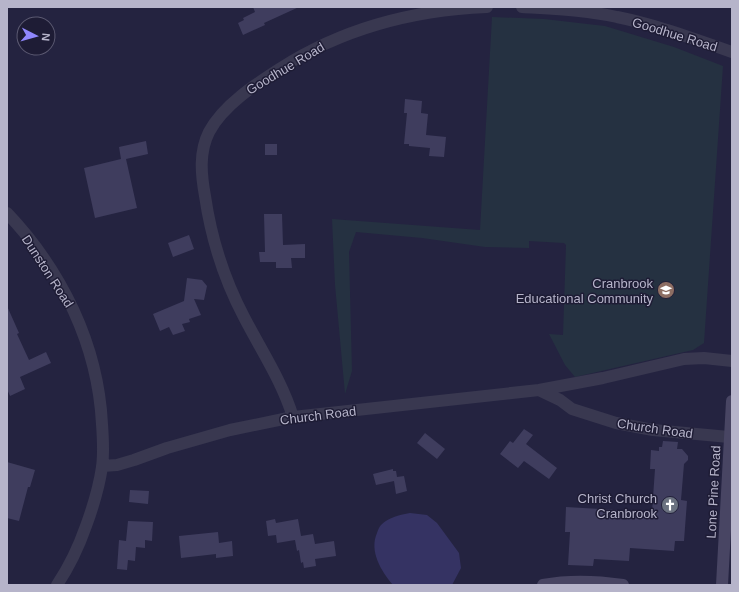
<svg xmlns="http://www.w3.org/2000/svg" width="739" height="592" viewBox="0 0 739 592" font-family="Arial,sans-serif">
<rect width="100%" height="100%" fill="#242340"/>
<path fill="#253141" d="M 492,17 L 544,19 L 605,26 L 674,47 L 723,66 L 704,343 L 693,350 L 575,377 L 565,365 L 549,334 L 563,335 L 566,245 L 564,243 L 529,241 L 529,248 L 485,247 L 422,238 L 356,232 L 349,252 L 352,371 L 345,394 L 335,285 L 332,219 L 480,230 Z"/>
<path fill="#353363" d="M 410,513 L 427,515 L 437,523 L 459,553 L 461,568 L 452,585 L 393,585 C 381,571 369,551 377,533 C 378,530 379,527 381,525 C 389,517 400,515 410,513 Z"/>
<path fill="#3f3d5e" d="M 253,7 L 299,7 L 264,23 L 265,25 L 243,35 L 238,23 L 244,20 L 243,18 L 255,12 Z
M 405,99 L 422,101 L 421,113 L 428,114 L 426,135 L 446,137 L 444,157 L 429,156 L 430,148 L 409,146 L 409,144 L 404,144 L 407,113 L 404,113 Z
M 146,141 L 148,154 L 126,159 L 137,208 L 95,218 L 84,168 L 121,159 L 119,147 Z
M 265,144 L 277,144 L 277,155 L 265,155 Z
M 264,214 L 282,214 L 283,245 L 305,244 L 305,258 L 291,258 L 292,268 L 276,268 L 276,262 L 260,262 L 259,252 L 265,252 Z
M 189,235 L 194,249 L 173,257 L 168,243 Z
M 187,278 L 202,280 L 207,286 L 204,300 L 194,299 L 201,315 L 189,319 L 190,322 L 182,324 L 185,331 L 173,335 L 169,327 L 160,331 L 153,314 L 184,301 Z
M 7,306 L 19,333 L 17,334 L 29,360 L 46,352 L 51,363 L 20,377 L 25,389 L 10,396 L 7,389 Z
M 524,429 L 533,435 L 526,444 L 557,468 L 549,479 L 524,461 L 518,468 L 500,454 L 510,441 L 513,443 Z
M 425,433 L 445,449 L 437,459 L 417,443 Z
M 663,441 L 678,442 L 677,449 L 682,449 L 688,456 L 688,460 L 684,464 L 681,500 L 687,501 L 684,541 L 675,541 L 674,551 L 630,548 L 629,561 L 594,559 L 593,566 L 568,565 L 570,532 L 565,532 L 566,507 L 652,512 L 655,469 L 650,469 L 651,450 L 659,451 L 659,447 L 662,447 Z
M 7,462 L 35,470 L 30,487 L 28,487 L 19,521 L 7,518 Z
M 393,469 L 393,471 L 396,471 L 397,477 L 404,476 L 407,491 L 396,494 L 394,481 L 376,485 L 373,474 Z
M 130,490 L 149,491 L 148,504 L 129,502 Z
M 275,519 L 276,523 L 298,519 L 301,536 L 313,534 L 315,544 L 334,541 L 336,556 L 315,559 L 316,566 L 304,568 L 303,562 L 301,563 L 299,550 L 297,551 L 295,540 L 277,543 L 276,535 L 268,536 L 266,521 Z
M 128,521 L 153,522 L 152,541 L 145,540 L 145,548 L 136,547 L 135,561 L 128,560 L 127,570 L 117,569 L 119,540 L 126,541 Z
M 218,532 L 219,543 L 232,541 L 233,556 L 216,558 L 216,554 L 181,558 L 179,536 Z"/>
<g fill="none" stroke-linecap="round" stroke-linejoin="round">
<path stroke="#393850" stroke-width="12" d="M 522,7 C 554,9 586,10 617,17 C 657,25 694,39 732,52
M 7,213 C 62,271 98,345 102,424 C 103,438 104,453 102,467 C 99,487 93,507 86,526 C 79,546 69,567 57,585
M 539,390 L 560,400 L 572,409 L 616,423 L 653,430 L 729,437
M 293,417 C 282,381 261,350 244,317 C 224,279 211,237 205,196 C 201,174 199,152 209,132 C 223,105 256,84 281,68 C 342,29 414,10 487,7
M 102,466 L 117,465 L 134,460 L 167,448 L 230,430 L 293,417 L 539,390 L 603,378 L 684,359 L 704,358 L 732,361"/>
<path stroke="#484563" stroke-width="12" d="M 543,585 C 569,580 596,581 623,585
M 722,585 L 732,401"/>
</g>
<defs>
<g id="school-disc" transform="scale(0.9)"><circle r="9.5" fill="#8d6e63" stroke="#1e1c35"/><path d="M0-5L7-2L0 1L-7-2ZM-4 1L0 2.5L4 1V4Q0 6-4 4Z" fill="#fff"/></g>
<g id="church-disc" transform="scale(0.9)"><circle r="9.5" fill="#6b7280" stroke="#1e1c35"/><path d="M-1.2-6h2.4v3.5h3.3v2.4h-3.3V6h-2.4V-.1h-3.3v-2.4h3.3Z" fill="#fff"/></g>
</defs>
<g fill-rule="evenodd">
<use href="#school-disc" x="666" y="290"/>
<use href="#church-disc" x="670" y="505"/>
</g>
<g text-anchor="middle" stroke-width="3" stroke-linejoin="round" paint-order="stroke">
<g font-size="13" fill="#b6b4ca" stroke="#1e1c35">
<text transform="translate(675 34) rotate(17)" y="5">Goodhue Road</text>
<text transform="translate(285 68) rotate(-31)" y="5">Goodhue Road</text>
<text transform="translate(48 271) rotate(57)" y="5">Dunston Road</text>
<text transform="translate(318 415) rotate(-7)" y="5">Church Road</text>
<text transform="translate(655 428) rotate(8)" y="5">Church Road</text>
<text transform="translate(713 492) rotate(-87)" y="5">Lone Pine Road</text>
</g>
<g font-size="13" fill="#b6b4ca" stroke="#1e1c35" text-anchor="end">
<text x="653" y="288">Cranbrook<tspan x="653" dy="15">Educational Community</tspan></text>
<text x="657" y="503">Christ Church<tspan x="657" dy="15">Cranbrook</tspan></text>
</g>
</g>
<rect width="739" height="592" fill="none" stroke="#b6b4ca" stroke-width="16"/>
<g transform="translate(36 36) rotate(96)"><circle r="19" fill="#1e1c35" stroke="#5b5971"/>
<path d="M0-3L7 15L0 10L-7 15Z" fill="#9087fd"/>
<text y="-6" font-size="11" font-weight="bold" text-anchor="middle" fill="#b6b4ca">N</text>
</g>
</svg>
